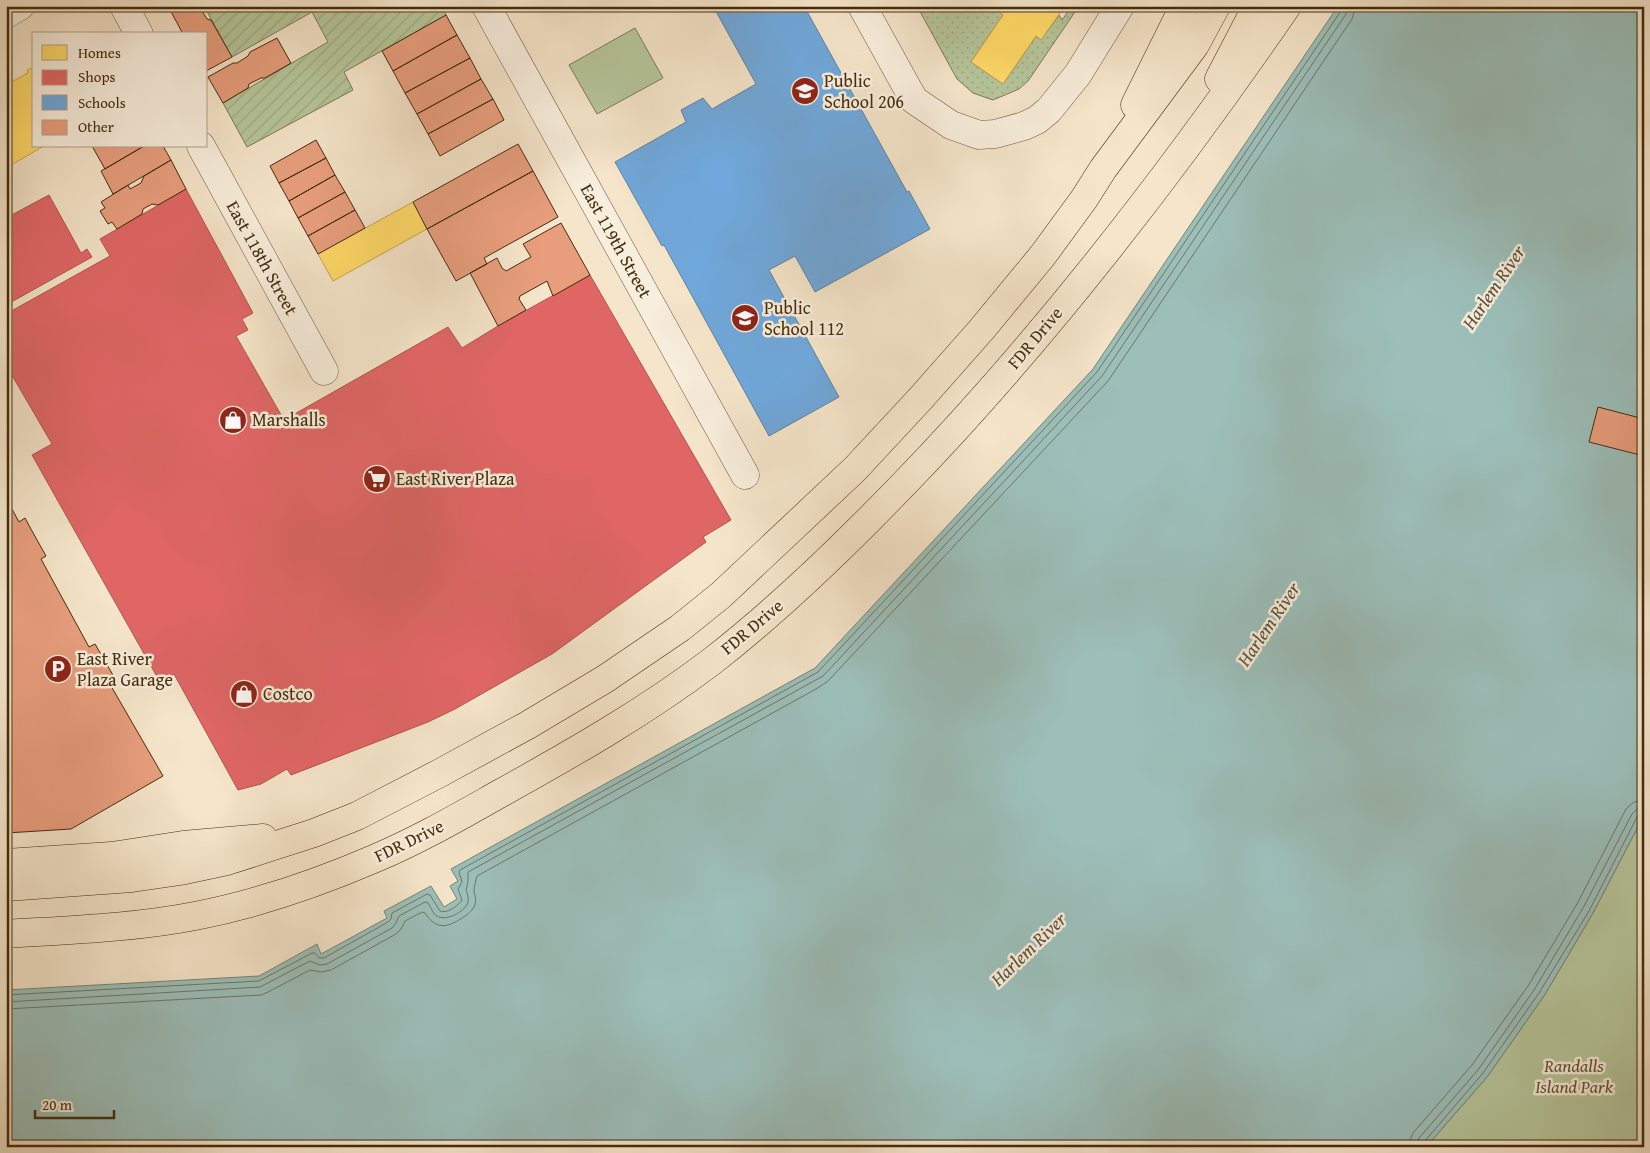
<svg xmlns="http://www.w3.org/2000/svg" width="1650" height="1153" viewBox="0 0 1650 1153" font-family="'Gentium Book Plus',serif">
<defs>
<pattern id="grass-dots" width="8" height="8" patternUnits="userSpaceOnUse" patternTransform="scale(1.25)"><rect width="8" height="8" fill="#b6c69b"/><path d="M2 2h.1M6 6h.1" fill="none" stroke="#9eaa84" stroke-width="1.8" stroke-linecap="round"/></pattern>
<pattern id="garden-furrows" width="10" height="10" patternUnits="userSpaceOnUse" patternTransform="scale(1.25)"><rect width="10" height="10" fill="#b6c69b"/><path d="M-1 1l2-2M0 10L10 0M9 11l2-2" fill="none" stroke="#9eaa84"/></pattern>
</defs>
<rect width="100%" height="100%" fill="#f5e5ca"/>
<filter id="stains"><feTurbulence type="fractalNoise" baseFrequency=".004" numOctaves="4"/><feColorMatrix values="0 0 0 0 .2 0 0 0 0 .09 0 0 0 0 .02 0 0 0 .5 -.17"/></filter>
<radialGradient id="worn" r=".72"><stop offset=".6" stop-color="#630" stop-opacity="0"/><stop offset="1" stop-color="#630" stop-opacity=".3"/></radialGradient>
<path fill="url(#grass-dots)" stroke="#7e7954" d="M 917,6 L 1001,6 L 998,11 L 1003,15 L 971,62 L 1003,84 L 1036,36 L 1041,40 L 1059,15 L 1062,20 L 1072,6 L 1079,6 L 1028,81 L 1019,89 L 993,100 L 973,93 L 957,79 Z"/>
<path fill="#b6c69b" stroke="#7e7954" d="M 635,28 L 663,78 L 597,114 L 569,65 Z
M 1644,815 L 1644,1147 L 1426,1147 L 1487,1077 L 1544,996 L 1593,913 Z"/>
<path fill="url(#garden-furrows)" stroke="#7e7954" d="M 204,6 L 442,6 L 446,15 L 344,72 L 353,90 L 247,147 L 223,103 L 328,42 L 312,12 L 232,57 Z"/>
<path fill="#9cbfba" stroke="#798474" d="M 1338,6 L 1644,6 L 1644,815 L 1593,913 L 1544,996 L 1487,1077 L 1426,1147 L 6,1147 L 6,990 L 259,976 L 317,944 L 321,954 L 387,918 L 384,911 L 431,886 L 444,907 L 457,899 L 450,886 L 458,881 L 451,869 L 815,668 L 1093,369 Z"/>
<path fill="#ffd966" stroke="#c7a54b" d="M 1001,6 L 1065,6 L 1041,40 L 1036,36 L 1003,84 L 971,62 L 1003,15 L 998,11 Z
M 34,67 L 34,146 L 44,146 L 6,168 L 6,85 L 28,73 L 27,70 Z
M 413,202 L 427,229 L 333,281 L 318,254 Z"/>
<path fill="#e06666" stroke="#b2554b" d="M 186,189 L 253,313 L 242,319 L 248,330 L 236,336 L 284,420 L 448,327 L 462,348 L 498,326 L 590,275 L 731,520 L 703,537 L 706,542 L 552,654 L 455,709 L 428,722 L 291,775 L 287,769 L 261,784 L 238,790 L 174,674 L 160,682 L 32,455 L 52,444 L 6,365 L 6,314 L 110,256 L 100,239 Z
M 49,195 L 81,253 L 87,249 L 92,257 L 6,305 L 6,218 Z"/>
<path fill="#6fa8dc" stroke="#62839e" d="M 713,6 L 804,6 L 907,192 L 909,191 L 930,229 L 815,292 L 795,256 L 769,270 L 839,397 L 769,436 L 664,245 L 662,246 L 615,162 L 686,122 L 681,110 L 703,98 L 712,109 L 756,84 Z"/>
<g fill="none" stroke-linecap="round" stroke-linejoin="round">
<path stroke="#707663" stroke-width="1" d="M 6,995 L 259,981 L 312,953 L 315,953 L 319,958 L 324,958 L 388,922 L 391,919 L 392,913 L 427,894 L 430,895 L 440,911 C 447,914 458,906 462,900 L 458,889 L 462,882 L 459,872 L 460,870 L 818,672 L 1097,372 L 1341,11 L 1342,6
M 6,1002 L 260,987 L 310,961 L 320,965 L 327,964 L 392,928 L 396,923 L 399,916 L 425,902 L 428,903 C 431,907 433,914 437,916 C 446,922 466,911 468,902 C 469,897 467,893 466,890 L 468,882 L 468,872 L 823,676 L 1102,376 L 1346,14 L 1348,6
M 6,1009 L 261,995 L 268,992 L 310,970 L 321,972 L 331,970 L 396,934 L 401,929 L 405,921 L 422,912 L 425,913 C 436,930 447,928 462,918 C 467,915 471,912 474,907 C 477,901 475,897 474,891 C 474,887 476,880 477,876 L 816,689 L 828,681 L 1108,381 L 1352,19 L 1356,6
M 1409,1147 L 1410,1140 L 1413,1133 L 1472,1065 L 1528,986 L 1577,904 L 1626,809 L 1634,802 L 1644,800
M 1416,1147 L 1419,1138 L 1478,1070 L 1534,990 L 1583,908 L 1632,814 L 1637,809 L 1644,808
M 1423,1147 L 1424,1142 L 1483,1073 L 1539,993 L 1589,911 L 1637,817 L 1640,815 L 1644,814"/>
</g>
<path fill="#e89e7d" stroke="#452c0c" d="M 168,6 L 203,6 L 202,11 L 207,19 L 211,20 L 232,57 L 206,71 L 206,34 L 183,34 Z
M 446,15 L 457,35 L 393,71 L 382,51 Z
M 457,35 L 470,58 L 405,93 L 393,71 Z
M 277,38 L 291,63 L 265,78 L 261,78 L 249,84 L 248,88 L 223,103 L 208,77 L 233,63 L 237,63 L 248,56 L 250,52 Z
M 470,58 L 481,79 L 417,114 L 405,93 Z
M 481,79 L 493,99 L 428,134 L 417,114 Z
M 493,99 L 504,120 L 440,156 L 428,134 Z
M 316,140 L 326,158 L 279,183 L 270,166 Z
M 518,144 L 533,171 L 427,229 L 413,202 Z
M 92,146 L 144,146 L 105,169 Z
M 144,146 L 163,146 L 171,160 L 113,194 L 101,171 Z
M 326,158 L 335,175 L 289,201 L 279,183 Z
M 171,160 L 186,189 L 158,205 L 152,204 L 143,209 L 142,214 L 117,229 L 112,222 L 108,224 L 100,211 L 105,208 L 101,202 L 128,185 L 130,189 L 141,183 L 144,176 Z
M 533,171 L 558,217 L 484,258 L 487,264 L 456,281 L 427,229 Z
M 335,175 L 345,192 L 298,218 L 289,201 Z
M 345,192 L 355,210 L 308,236 L 298,218 Z
M 355,210 L 365,228 L 318,254 L 308,236 Z
M 561,223 L 590,275 L 553,296 L 547,281 L 520,296 L 519,299 L 526,310 L 498,326 L 470,273 L 497,258 L 502,268 L 506,271 L 531,257 L 523,244 Z
M 1598,407 L 1644,419 L 1644,456 L 1589,442 Z
M 6,498 L 19,522 L 25,518 L 32,531 L 46,556 L 41,559 L 89,647 L 95,644 L 117,682 L 111,686 L 163,776 L 71,829 L 6,833 Z"/>
<g fill="none" stroke-linecap="round" stroke-linejoin="round">
<g stroke="#715a3c" stroke-width="29">
<path id="minor" d="M 124,6 L 139,34
M 486,6 L 745,475
M 862,6 L 914,100 L 951,125 L 979,135 L 995,134 L 1024,126 L 1037,120 L 1049,110 L 1078,74 L 1120,6
M 6,14 L 20,6
M 201,146 L 324,371"/>
</g>
<g stroke="#452c0c" stroke-width="29">
<path id="highway" d="M 1219,79 L 1257,6
M 1135,105 L 1184,6
M 6,863 L 112,856 L 183,845 L 263,838
M 6,887 L 132,878 L 180,871 L 227,861 L 314,833 L 357,816 L 440,773 L 528,725 L 605,679 L 680,628 L 721,595 L 855,469 L 921,398 L 982,329 L 1043,255 L 1084,199 L 1103,169 L 1195,45 L 1216,6
M 6,934 C 69,930 133,928 195,916 C 257,904 318,883 376,858 C 419,840 460,816 501,793 C 573,753 645,712 711,662 C 778,610 840,550 899,489 C 1043,341 1170,176 1287,6"/>
</g>
<use href="#minor" stroke="#f8eedd" stroke-width="28"/>
<use href="#highway" stroke="#f5e5ca" stroke-width="28"/>
</g>
<defs>
<g id="school-disc" transform="scale(1.4375)"><circle r="9.5" fill="#8f2418" stroke="#f8eedd"/><path d="M0-5L7-2L0 1L-7-2ZM-4 1L0 2.5L4 1V4Q0 6-4 4Z" fill="#fff"/></g>
<g id="shop-disc" transform="scale(1.4375)"><circle r="9.5" fill="#8f2418" stroke="#f8eedd"/><path d="M-5-2.5h2.3a2.7 3.5 0 0 1 5.4 0H5L5.5 6h-11ZM-1.5-2.5h3a1.5 2.3 0 0 0-3 0Z" fill="#fff"/></g>
<g id="supermarket-disc" transform="scale(1.4375)"><circle r="9.5" fill="#8f2418" stroke="#f8eedd"/><path d="M-6-5.5h2.5l.6 2H6L4.5 2H-2.5L-4.4-4H-6ZM-1.5 3.2a1.3 1.3 0 1 0 .1 0ZM3 3.2a1.3 1.3 0 1 0 .1 0Z" fill="#fff"/></g>
<g id="parking-disc" transform="scale(1.4375)"><circle r="9.5" fill="#8f2418" stroke="#f8eedd"/><path d="M-3.5-5.5H1a3.5 3.5 0 0 1 0 7H-1V5.5H-3.5ZM-1-3.4V-.6H.8a1.4 1.4 0 0 0 0-2.8Z" fill="#fff"/></g>
</defs>
<g fill-rule="evenodd">
<use href="#school-disc" x="805" y="91"/>
<use href="#school-disc" x="745" y="318"/>
<use href="#shop-disc" x="233" y="420"/>
<use href="#supermarket-disc" x="377" y="479"/>
<use href="#parking-disc" x="58" y="669"/>
<use href="#shop-disc" x="244" y="694"/>
</g>
<g text-anchor="middle" stroke-width="5" stroke-linejoin="round" paint-order="stroke">
<g font-size="18" fill="#452c0c" stroke="#f8eedd" text-anchor="start">
<text x="824" y="87">Public<tspan x="824" dy="21">School 206</tspan></text>
<text x="764" y="314">Public<tspan x="764" dy="21">School 112</tspan></text>
<text x="252" y="426">Marshalls</text>
<text x="396" y="485">East River Plaza</text>
<text x="77" y="665">East River<tspan x="77" dy="21">Plaza Garage</tspan></text>
<text x="263" y="700">Costco</text>
</g>
<g font-size="18" fill="#452c0c" stroke="#f8eedd">
<text transform="translate(616 241) rotate(61)" y="6">East 119th Street</text>
<text transform="translate(262 258) rotate(61)" y="6">East 118th Street</text>
<text transform="translate(1035 338) rotate(-50)" y="6">FDR Drive</text>
<text transform="translate(752 627) rotate(-40)" y="6">FDR Drive</text>
<text transform="translate(409 841) rotate(-26)" y="6">FDR Drive</text>
</g>
<g font-size="18" font-style="italic" fill="#615230" stroke="#f8eedd">
<text x="1574" y="1072">Randalls<tspan x="1574" dy="21">Island Park</tspan></text>
</g>
<g font-size="19" font-style="italic" fill="#5b5138" stroke="#f8eedd">
<text transform="translate(1493 287) rotate(-56)" y="7">Harlem River</text>
<text transform="translate(1268 624) rotate(-56)" y="7">Harlem River</text>
<text transform="translate(1028 949) rotate(-44)" y="7">Harlem River</text>
</g>
</g>
<rect width="1650" height="1153" fill="none" stroke="#f5e5ca" stroke-width="25"/>
<rect x="8" y="8" width="1635" height="1138" fill="none" stroke="#452c0c" stroke-width="2.5"/>
<rect x="12" y="12" width="1625" height="1128" fill="none" stroke="#452c0c"/>
<rect x="32" y="32" width="175" height="115" fill="#f8eedd" stroke="#b0a089"/>
<rect x="42" y="45" width="25" height="15" fill="#ffd966" stroke="#b0a089"/>
<text x="78" y="58" font-size="15" fill="#452c0c">Homes</text>
<rect x="42" y="70" width="25" height="15" fill="#e06666" stroke="#b0a089"/>
<text x="78" y="82" font-size="15" fill="#452c0c">Shops</text>
<rect x="42" y="95" width="25" height="15" fill="#6fa8dc" stroke="#b0a089"/>
<text x="78" y="108" font-size="15" fill="#452c0c">Schools</text>
<rect x="42" y="120" width="25" height="15" fill="#e89e7d" stroke="#b0a089"/>
<text x="78" y="132" font-size="15" fill="#452c0c">Other</text>
<path d="M35 1110v8h79v-8" fill="none" stroke="#452c0c" stroke-width="2.5"/>
<text x="42" y="1110" font-size="15" fill="#452c0c" stroke="#f8eedd" stroke-width="4" paint-order="stroke">20 m</text>
<rect width="100%" height="100%" filter="url(#stains)"/>
<rect width="100%" height="100%" fill="url(#worn)"/>
</svg>
